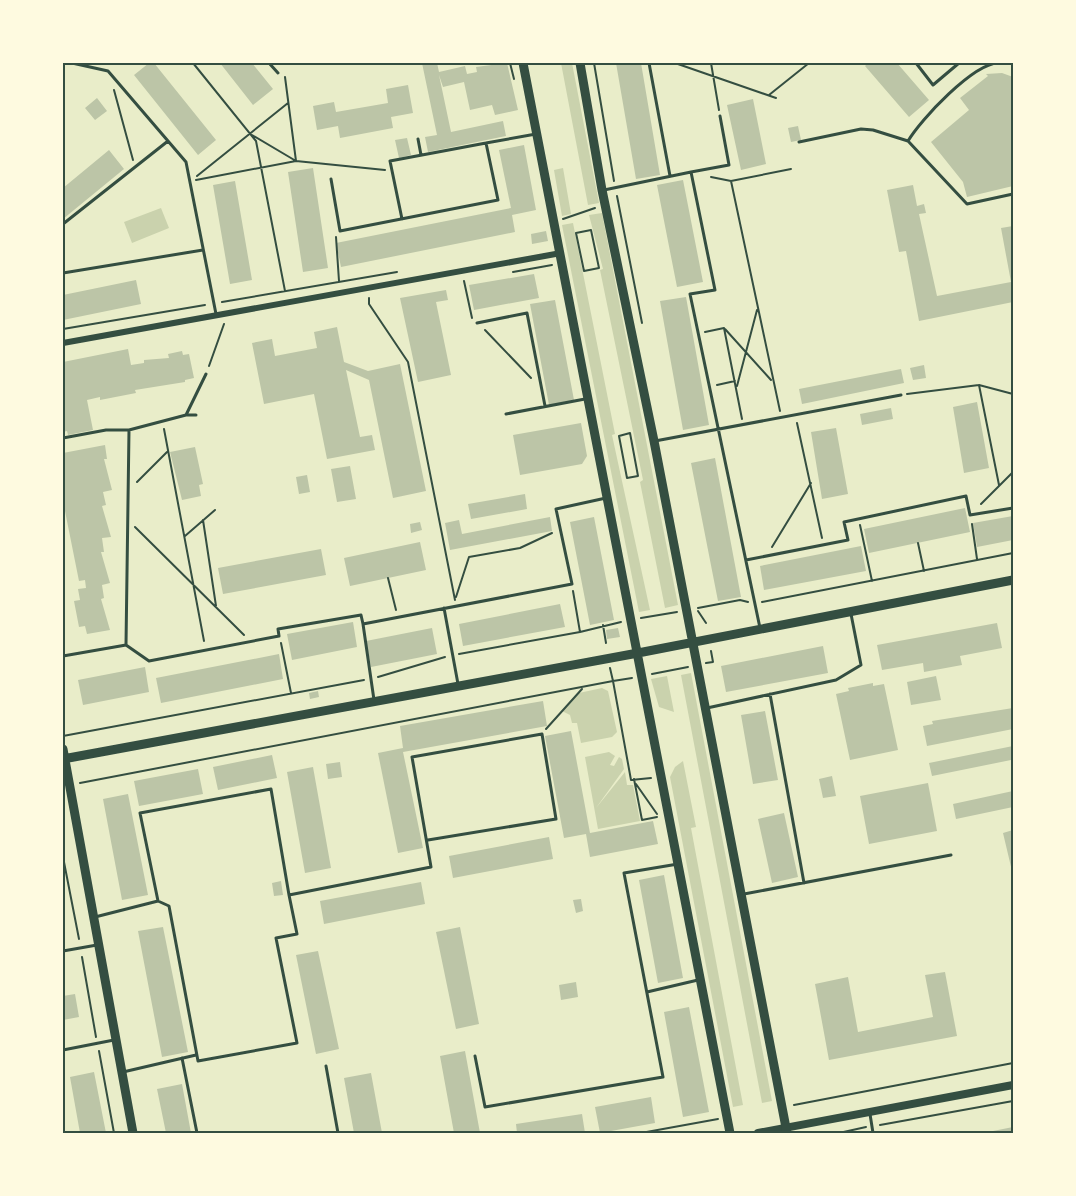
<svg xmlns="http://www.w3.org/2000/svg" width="1076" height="1196" viewBox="0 0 1076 1196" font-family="Barlow,sans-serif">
<rect width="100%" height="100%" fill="#e9edc9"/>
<path fill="#cad2ad" d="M 561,63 L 572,63 L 599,203 L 588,205 Z
M 563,168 L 571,214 L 562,216 L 554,170 Z
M 161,208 L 169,228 L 132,243 L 124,222 Z
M 602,213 L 678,605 L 665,608 L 640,482 L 643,480 L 600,270 L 603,269 L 589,215 Z
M 573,223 L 615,434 L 612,435 L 650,610 L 639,612 L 562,225 Z
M 691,673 L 772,1101 L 762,1103 L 681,675 Z
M 667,676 L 674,712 L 659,707 L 651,679 Z
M 602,688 L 608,691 L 617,732 L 612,737 L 581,743 L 577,723 L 572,723 L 570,715 L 562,711 L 579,693 Z
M 609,752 L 615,756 L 610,765 L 614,766 L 619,757 L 622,759 L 624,769 L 596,808 L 625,772 L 627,785 L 633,785 L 640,821 L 598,829 L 585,757 Z
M 683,761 L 696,827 L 691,828 L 743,1105 L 733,1107 L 670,777 L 675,767 Z"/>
<path fill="#bcc5a7" d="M 149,63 L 154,63 L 216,140 L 198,155 L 134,75 Z
M 220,63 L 252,63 L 273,89 L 253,105 Z
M 422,63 L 437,63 L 439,72 L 465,66 L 467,74 L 477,72 L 476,67 L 507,63 L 518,110 L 495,115 L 492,105 L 470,110 L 464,82 L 443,87 L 439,75 L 451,132 L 503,121 L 506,136 L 428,152 L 425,137 L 437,135 Z
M 616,63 L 641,63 L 660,175 L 636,179 Z
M 868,63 L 897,63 L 929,100 L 909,117 L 865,66 Z
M 1002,73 L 1013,77 L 1013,186 L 967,197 L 963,182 L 931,142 L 969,110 L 960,98 L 988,76 L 986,74 Z
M 408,85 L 413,113 L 391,117 L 393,128 L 340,138 L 338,126 L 317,130 L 313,106 L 334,102 L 336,112 L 388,103 L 386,89 Z
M 97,98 L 107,111 L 95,120 L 85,108 Z
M 753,99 L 766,164 L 741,170 L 727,105 Z
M 798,126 L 801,140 L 791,142 L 788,128 Z
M 407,138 L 411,155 L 399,158 L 395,140 Z
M 524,145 L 536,210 L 512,215 L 515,232 L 341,267 L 336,243 L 511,208 L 499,150 Z
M 109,150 L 124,169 L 63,219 L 63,188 Z
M 313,168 L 328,268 L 303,272 L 288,172 Z
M 683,180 L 703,282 L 677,287 L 657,185 Z
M 235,181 L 252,280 L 230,284 L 213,185 Z
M 913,185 L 917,206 L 924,204 L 926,213 L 919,214 L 937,296 L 1011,282 L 1001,228 L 1013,226 L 1013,302 L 919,321 L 906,251 L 899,252 L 887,190 Z
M 546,231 L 548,241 L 532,244 L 531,234 Z
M 534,274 L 539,298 L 474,310 L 469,285 Z
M 136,280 L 141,304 L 63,320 L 63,295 Z
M 446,290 L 448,300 L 436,302 L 451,375 L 418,382 L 400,298 Z
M 686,297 L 709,425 L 683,430 L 660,301 Z
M 555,300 L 574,400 L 549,405 L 530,304 Z
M 337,327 L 344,362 L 368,371 L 400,364 L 426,491 L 393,498 L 369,380 L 346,370 L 360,437 L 372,435 L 375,450 L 327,459 L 314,394 L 264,404 L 252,343 L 272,339 L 275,356 L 317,348 L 314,332 Z
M 128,349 L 131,365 L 144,363 L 144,360 L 169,358 L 168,354 L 182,351 L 183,355 L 189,354 L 194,378 L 185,380 L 185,382 L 135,390 L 136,393 L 100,400 L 100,397 L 87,400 L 93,430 L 68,435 L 67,431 L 63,432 L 63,362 Z
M 924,365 L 926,378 L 913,380 L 910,368 Z
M 901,369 L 904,383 L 802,404 L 799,389 Z
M 977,402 L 989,468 L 964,473 L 953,407 Z
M 891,408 L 893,419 L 862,425 L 860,414 Z
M 581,423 L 587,456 L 582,464 L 520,475 L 513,435 Z
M 836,428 L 848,494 L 822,499 L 811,432 Z
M 105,445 L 107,459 L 104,459 L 112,490 L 103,492 L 106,505 L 102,506 L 111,537 L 102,538 L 104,552 L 101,552 L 110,583 L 102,585 L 104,598 L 101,599 L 110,630 L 87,634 L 85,626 L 79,627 L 74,601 L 80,600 L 78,589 L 86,588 L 85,580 L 79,581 L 63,501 L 63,453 Z
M 195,447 L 203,484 L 199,485 L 201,496 L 182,500 L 170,452 Z
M 715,458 L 741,597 L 718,601 L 691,463 Z
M 350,466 L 356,499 L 337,502 L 331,469 Z
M 307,475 L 310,492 L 299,494 L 296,477 Z
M 525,494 L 527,509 L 471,519 L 468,504 Z
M 965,508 L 970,532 L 869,553 L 864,529 Z
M 1013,516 L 1013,540 L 977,547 L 973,523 Z
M 550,517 L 552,531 L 450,550 L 445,523 L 459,520 L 462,534 Z
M 594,517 L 614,620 L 590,625 L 570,522 Z
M 420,522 L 422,530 L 411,533 L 410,524 Z
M 420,542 L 426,570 L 350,586 L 344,558 Z
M 861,546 L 866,571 L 764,590 L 760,566 Z
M 321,549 L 326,575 L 223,594 L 218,568 Z
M 560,604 L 565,627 L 463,646 L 459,624 Z
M 353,622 L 357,647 L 292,660 L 287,634 Z
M 997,623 L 1002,648 L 960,656 L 962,665 L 924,672 L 923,663 L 882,670 L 877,645 Z
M 432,628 L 437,654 L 371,667 L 366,641 Z
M 618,628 L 620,637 L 607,639 L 606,630 Z
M 823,646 L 828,673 L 726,692 L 721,666 Z
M 279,654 L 283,679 L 161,703 L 156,678 Z
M 145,667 L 149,692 L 83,705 L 78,680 Z
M 936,676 L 941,700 L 911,705 L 907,682 Z
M 873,683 L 873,686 L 884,684 L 898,750 L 850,760 L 836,694 L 849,691 L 848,688 Z
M 318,691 L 319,697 L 310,699 L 309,693 Z
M 543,701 L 547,726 L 403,752 L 423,848 L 398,853 L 378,753 L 403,748 L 400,726 Z
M 1013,708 L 1013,729 L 927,746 L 923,726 L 933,724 L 932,721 Z
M 765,711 L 778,780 L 753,784 L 741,715 Z
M 571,731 L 590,833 L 653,821 L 658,844 L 590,857 L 586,834 L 564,838 L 545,736 Z
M 1013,746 L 1013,765 L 1011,760 L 932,776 L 929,763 Z
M 272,755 L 277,778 L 218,790 L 213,767 Z
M 340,762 L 342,777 L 328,779 L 326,764 Z
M 313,767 L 331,868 L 305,873 L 287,772 Z
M 198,769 L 203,794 L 139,806 L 134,781 Z
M 832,776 L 836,796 L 823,798 L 819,779 Z
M 928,783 L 937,831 L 869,844 L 860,796 Z
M 1013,791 L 1013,807 L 956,819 L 953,804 Z
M 128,794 L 148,895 L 122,900 L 103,799 Z
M 784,813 L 798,877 L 772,883 L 758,819 Z
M 1013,830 L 1013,871 L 1012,871 L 1003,833 Z
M 549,837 L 553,859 L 453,878 L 449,856 Z
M 664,875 L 683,978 L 658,983 L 639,880 Z
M 281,881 L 283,895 L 274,896 L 272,883 Z
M 421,882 L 425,904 L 324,924 L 320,901 Z
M 581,899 L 583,911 L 576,913 L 573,900 Z
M 163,927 L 188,1052 L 162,1057 L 138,931 Z
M 460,927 L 479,1024 L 456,1029 L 436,932 Z
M 318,951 L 339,1049 L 316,1054 L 296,955 Z
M 945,972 L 957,1036 L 829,1060 L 815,984 L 848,977 L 858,1032 L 933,1017 L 925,975 Z
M 576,982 L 578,997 L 561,1000 L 559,985 Z
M 75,994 L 79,1017 L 63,1020 L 63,996 Z
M 689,1007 L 709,1112 L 683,1117 L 664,1012 Z
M 465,1051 L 480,1133 L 454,1133 L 440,1056 Z
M 94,1072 L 106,1133 L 80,1133 L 70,1077 Z
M 371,1073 L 382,1133 L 354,1133 L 344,1078 Z
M 182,1084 L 191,1133 L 166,1133 L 157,1089 Z
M 651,1097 L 655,1123 L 600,1133 L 595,1107 Z
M 582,1114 L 585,1133 L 517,1133 L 516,1124 Z
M 1013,1127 L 1013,1133 L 989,1133 L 988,1132 Z"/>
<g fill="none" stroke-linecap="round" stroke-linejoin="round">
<path stroke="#344e41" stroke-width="2" d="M 193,63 L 256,141 L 285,291
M 510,63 L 514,79
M 594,63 L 614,181
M 675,63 L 776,98
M 711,63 L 719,110
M 285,77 L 296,161 L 385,170
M 114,90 L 133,160
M 769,95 L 809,63
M 252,135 L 296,161
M 197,176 L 288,103
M 711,177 L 731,181 L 791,169
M 196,180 L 296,161
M 731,181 L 780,411
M 617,196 L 642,323
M 563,219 L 595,208
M 591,230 L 599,268 L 584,271 L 576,233 Z
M 336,237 L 339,281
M 513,272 L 552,265
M 464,281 L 472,318
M 369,298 L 369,304 L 408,362 L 455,600
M 222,302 L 397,272
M 63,329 L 205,305
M 725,329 L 771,380
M 485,330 L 531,378
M 705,332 L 724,328 L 742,419
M 209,366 L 224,324
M 717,385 L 735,381
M 979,385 L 999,485
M 737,386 L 757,310
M 907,394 L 979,385 L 1013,394
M 797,423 L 822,538
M 164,429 L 204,641
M 630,433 L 638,476 L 627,478 L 619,436 Z
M 137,482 L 167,452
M 981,504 L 1013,472
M 203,520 L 216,606
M 972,524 L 977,559
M 860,525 L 872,581
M 135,527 L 244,635
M 185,536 L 215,510
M 918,543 L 924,571
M 772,547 L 811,483
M 388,578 L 396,610
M 573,591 L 580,632
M 456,597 L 469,557 L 520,548 L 552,533
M 762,602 L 1013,553
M 698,608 L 740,600 L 748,602
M 698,611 L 706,623
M 641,618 L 677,612
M 603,625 L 606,643
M 281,643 L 291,693
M 459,654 L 580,632 L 621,622
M 706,663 L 713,662 L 711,651
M 610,668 L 613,681 L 632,678
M 652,674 L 688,667
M 378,677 L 445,657
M 546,729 L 582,689
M 63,736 L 364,680
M 634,779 L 642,820 L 657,817
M 80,783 L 613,681 L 631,780 L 651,778
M 636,784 L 657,814
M 63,857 L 79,939
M 82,957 L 96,1037
M 99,1051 L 114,1133
M 794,1105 L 1013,1063
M 880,1125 L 1013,1101
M 641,1133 L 718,1119
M 839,1133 L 866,1127"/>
<path stroke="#344e41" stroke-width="3" d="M 72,63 L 108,71 L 186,162 L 216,314
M 269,63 L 278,73
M 649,63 L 670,176
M 916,63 L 933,85 L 959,63
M 418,139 L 421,155
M 908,141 C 921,119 973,64 998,63
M 799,142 L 861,129 L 873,130 L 908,141 L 967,204 L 1013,194
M 691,172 L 729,165 L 720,116
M 331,179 L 340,231 L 498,200 L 486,143 L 536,134
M 604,190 L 691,172 L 715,290 L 690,294 L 760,628
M 402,219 L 390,161 L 486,143
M 63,224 L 168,141
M 63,273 L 203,250
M 477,323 L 527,313 L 545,406
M 506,414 L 585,399
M 186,415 L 196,415
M 63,438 L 106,430 L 129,430 L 186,415 L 206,374
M 655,441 L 901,395
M 746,560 L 848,540 L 844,522 L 966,496 L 970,515 L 1013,508
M 444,608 L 458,684
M 363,624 L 374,700
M 126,645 L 149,661 L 279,636 L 278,629 L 361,615 L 363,624 L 572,584 L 556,509 L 606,498
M 63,656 L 126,645 L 129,430
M 770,694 L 804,883
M 707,708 L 836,680 L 861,665 L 851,614
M 744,894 L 951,855
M 158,901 L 169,906 L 198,1061 L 297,1043 L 276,938 L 297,934 L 289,895
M 95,917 L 158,901 L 140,813 L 271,789 L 289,895 L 431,867 L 412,757 L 542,734 L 556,819 L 428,840
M 63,951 L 97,945
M 647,992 L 698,980
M 63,1050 L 114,1040
M 475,1056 L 485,1107 L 663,1077 L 624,873 L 678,864
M 182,1058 L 197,1133
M 326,1066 L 338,1133
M 123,1072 L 196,1055
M 870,1114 L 873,1133"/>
<path stroke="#344e41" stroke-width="6" d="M 63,343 L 561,253"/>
<path stroke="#344e41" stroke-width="8" d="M 758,1133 L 1013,1085"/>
<path stroke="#344e41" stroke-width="9" d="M 523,63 L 730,1133
M 580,63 L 602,190 L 654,441 L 787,1133
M 63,749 L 133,1133
M 63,759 L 638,653 L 1013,580"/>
</g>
<rect width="1076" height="1196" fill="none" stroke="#fefae0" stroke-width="129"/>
<rect x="64" y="64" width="948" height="1068" fill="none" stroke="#344e41" stroke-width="2"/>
</svg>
